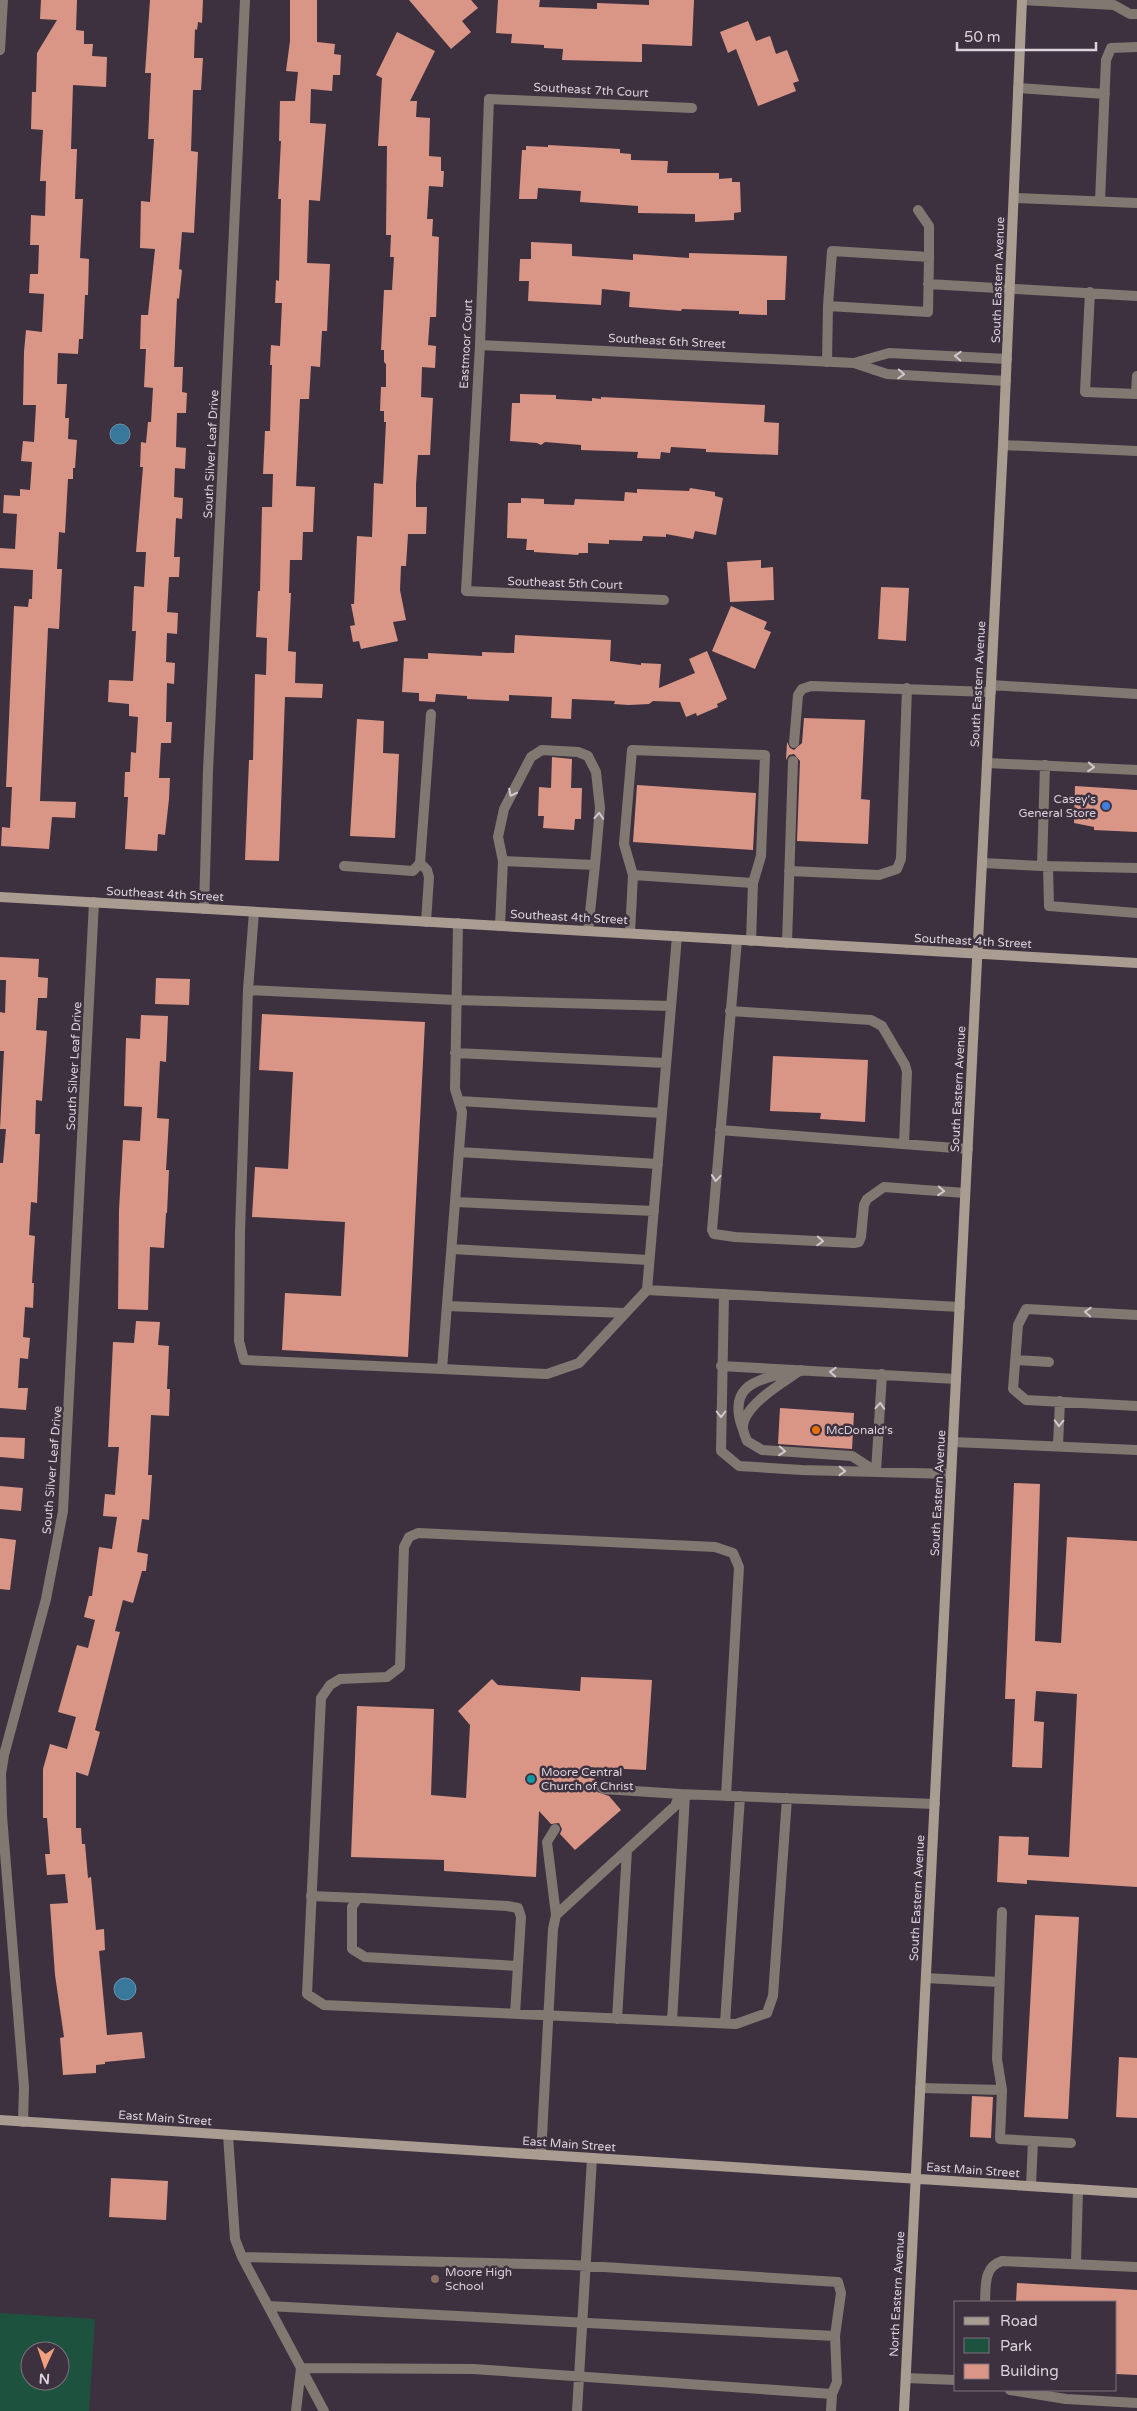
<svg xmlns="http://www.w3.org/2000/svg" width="1137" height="2411" viewBox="0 0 1137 2411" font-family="'Varela Round',sans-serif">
<rect width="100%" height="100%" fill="#3e313f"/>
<path fill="#1d533e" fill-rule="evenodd" d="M 0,2313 L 95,2319 L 89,2411 L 0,2411 ZM 30,2351 L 60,2351 L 60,2381 L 30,2381 Z"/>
<path fill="#38789a" stroke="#6993ae" d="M110 434a10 10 0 1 1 20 0a10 10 0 1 1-20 0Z
M114 1989a11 11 0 1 1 22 0a11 11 0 1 1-22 0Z"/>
<path fill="#d99687" d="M 41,0 L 77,0 L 76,30 L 84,31 L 84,44 L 93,44 L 92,56 L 107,57 L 106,87 L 73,85 L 71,149 L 77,149 L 75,199 L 83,199 L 80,258 L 89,259 L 88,295 L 85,295 L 83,339 L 79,339 L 78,354 L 58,353 L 57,384 L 67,384 L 65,418 L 69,418 L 68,439 L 77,440 L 75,468 L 73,468 L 73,479 L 68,479 L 65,533 L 59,532 L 57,569 L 62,569 L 59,629 L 48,628 L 40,801 L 76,802 L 75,818 L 52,817 L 49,849 L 1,846 L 2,827 L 10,828 L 12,787 L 6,787 L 14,606 L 28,607 L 29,599 L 32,599 L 33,570 L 0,568 L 0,548 L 15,549 L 17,514 L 3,513 L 4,495 L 20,496 L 20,489 L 30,490 L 32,462 L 21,461 L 23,441 L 34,442 L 36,405 L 23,405 L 24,352 L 26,330 L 42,332 L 44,294 L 29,293 L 30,274 L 38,274 L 39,245 L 30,245 L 31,215 L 45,216 L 46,181 L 40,181 L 43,130 L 31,129 L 32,92 L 36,92 L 37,53 L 57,20 L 40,19 Z
M 150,0 L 203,0 L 202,23 L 198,22 L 197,30 L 195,29 L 194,58 L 203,58 L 201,90 L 193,90 L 191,151 L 198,152 L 194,233 L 182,232 L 179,269 L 182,270 L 179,299 L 177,298 L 174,367 L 183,367 L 182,392 L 187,393 L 186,413 L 177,413 L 176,447 L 186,448 L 185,469 L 175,468 L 174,497 L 183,498 L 182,519 L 176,518 L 174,557 L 180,557 L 179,577 L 169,577 L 167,612 L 178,613 L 177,634 L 167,633 L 166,662 L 175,663 L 174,684 L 167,683 L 166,722 L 172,722 L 171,743 L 161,743 L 159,778 L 170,778 L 169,799 L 165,835 L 158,834 L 157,851 L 125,849 L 128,797 L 124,797 L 125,772 L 130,772 L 131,752 L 136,753 L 138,717 L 129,716 L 129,704 L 108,702 L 109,680 L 133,681 L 136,631 L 132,631 L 134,586 L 144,587 L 146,552 L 136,552 L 143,467 L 140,467 L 141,442 L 146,443 L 148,422 L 151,422 L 153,388 L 144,387 L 146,349 L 140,349 L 141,315 L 148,315 L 155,249 L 140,248 L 141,201 L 150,202 L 154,139 L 148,139 L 151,73 L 145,73 Z
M 290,0 L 317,0 L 317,42 L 335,44 L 334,54 L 341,55 L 340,75 L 333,75 L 332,91 L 311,89 L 310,123 L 326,124 L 320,201 L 309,200 L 307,263 L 330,264 L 327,331 L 322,331 L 320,367 L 311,366 L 309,399 L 300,399 L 296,486 L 315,487 L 313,532 L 303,532 L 302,560 L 290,560 L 289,593 L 291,593 L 288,651 L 296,652 L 295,683 L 323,684 L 322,698 L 285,697 L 279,861 L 245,860 L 249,760 L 253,760 L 255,674 L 266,675 L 267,638 L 256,637 L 258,591 L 260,591 L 262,507 L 272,507 L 273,474 L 263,474 L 265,431 L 270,431 L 272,365 L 270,365 L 271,345 L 280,346 L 282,303 L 275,303 L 276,280 L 279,281 L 281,199 L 278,199 L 281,141 L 279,141 L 280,101 L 295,101 L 298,72 L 286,71 L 290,41 Z
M 409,0 L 471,0 L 478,8 L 462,21 L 471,32 L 451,49 Z
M 498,0 L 540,0 L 539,7 L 597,9 L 597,3 L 649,5 L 649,0 L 694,0 L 692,46 L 642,44 L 642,62 L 562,60 L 563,49 L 544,48 L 544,45 L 511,43 L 512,34 L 496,33 Z
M 748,21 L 756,41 L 770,36 L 776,54 L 787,50 L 799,81 L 793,83 L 796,91 L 758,106 L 736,49 L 728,53 L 720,32 Z
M 397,32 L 435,51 L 410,101 L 417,101 L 416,117 L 430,118 L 429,156 L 441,157 L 441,171 L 444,171 L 443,187 L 429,186 L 427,219 L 433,219 L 432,236 L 439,237 L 436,317 L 430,317 L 428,345 L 436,346 L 435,368 L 422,367 L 421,397 L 433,398 L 430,455 L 418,455 L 416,485 L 416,507 L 427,507 L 426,534 L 408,534 L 406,566 L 401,566 L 400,590 L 406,620 L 393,622 L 398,641 L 361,649 L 359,641 L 353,642 L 350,626 L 355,625 L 351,604 L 354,604 L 357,536 L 372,537 L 374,483 L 383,484 L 386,422 L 384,422 L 384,411 L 380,411 L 381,387 L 386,387 L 386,364 L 384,362 L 384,350 L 381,350 L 384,290 L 392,290 L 394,257 L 390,257 L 391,235 L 386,235 L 387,146 L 378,146 L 382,78 L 376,75 Z
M 548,145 L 620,149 L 620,153 L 631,154 L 631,160 L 668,161 L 667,173 L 719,173 L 719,179 L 732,178 L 732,182 L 740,182 L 741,212 L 734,213 L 734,220 L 695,222 L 695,214 L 638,213 L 638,206 L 580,202 L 581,191 L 538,188 L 537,199 L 519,199 L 522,150 L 526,150 L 526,146 L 548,147 Z
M 531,242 L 572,244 L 572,256 L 633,260 L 633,254 L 689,258 L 689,253 L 787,256 L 785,300 L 767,300 L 767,315 L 739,314 L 739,311 L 682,309 L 681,311 L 629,307 L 630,292 L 602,289 L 601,305 L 528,301 L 529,281 L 519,281 L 520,259 L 531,259 Z
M 520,394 L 556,395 L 556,399 L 592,401 L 592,398 L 601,399 L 601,397 L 765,405 L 764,422 L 779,423 L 778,455 L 706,452 L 706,449 L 671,447 L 670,453 L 661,452 L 660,459 L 637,458 L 638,452 L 581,450 L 581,445 L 545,442 L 541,445 L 537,443 L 510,441 L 512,403 L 520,403 Z
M 690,488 L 715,492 L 715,496 L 723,498 L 716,535 L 695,531 L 693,539 L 666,534 L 666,537 L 643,536 L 642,541 L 609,540 L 609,544 L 588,543 L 588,553 L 579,553 L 578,555 L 534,552 L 534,550 L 526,550 L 527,539 L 507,538 L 508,503 L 521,503 L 521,498 L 544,499 L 544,504 L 574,505 L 575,499 L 624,501 L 625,492 L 637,493 L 637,489 L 689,491 Z
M 761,560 L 761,568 L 773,567 L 774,600 L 730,602 L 727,562 Z
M 881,587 L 909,588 L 906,641 L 878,639 Z
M 731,606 L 767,622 L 764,629 L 771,632 L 755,669 L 712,651 Z
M 515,635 L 611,640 L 610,661 L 641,665 L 641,663 L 661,664 L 659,688 L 695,673 L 689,659 L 707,651 L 727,699 L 717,704 L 718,707 L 697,716 L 696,713 L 686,717 L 680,702 L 653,701 L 649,704 L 629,705 L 614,704 L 615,701 L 572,699 L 571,719 L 551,718 L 552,697 L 509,695 L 509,701 L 467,699 L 467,696 L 436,694 L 435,702 L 419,701 L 419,693 L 402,692 L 404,658 L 428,659 L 428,653 L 482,656 L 482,652 L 514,653 Z
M 804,718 L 865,720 L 861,799 L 870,800 L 868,844 L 797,841 L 800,761 L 794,754 L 789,755 L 786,760 L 787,742 L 790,748 L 794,750 L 802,743 Z
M 357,719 L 384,721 L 383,753 L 399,754 L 395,838 L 350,836 Z
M 552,757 L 572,759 L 571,788 L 582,788 L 581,819 L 575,819 L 574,830 L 543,828 L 544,816 L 538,816 L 539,787 L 551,788 Z
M 637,785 L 756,793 L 753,850 L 633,842 Z
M 1075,786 L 1137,790 L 1137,832 L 1094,830 L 1094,827 L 1074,823 Z
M 0,957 L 39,959 L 38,977 L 48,978 L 47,998 L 38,998 L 36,1030 L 47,1031 L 42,1101 L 36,1100 L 35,1134 L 40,1134 L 37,1203 L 31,1202 L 29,1235 L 35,1236 L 32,1283 L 34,1283 L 33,1308 L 25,1307 L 23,1337 L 30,1338 L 28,1359 L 20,1358 L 18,1388 L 28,1388 L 26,1410 L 0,1408 L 0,1163 L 3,1163 L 6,1129 L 0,1129 L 4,1051 L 0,1051 L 0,1012 L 5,1013 L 6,980 L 0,980 Z
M 156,978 L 190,979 L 189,1005 L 155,1004 Z
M 262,1014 L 425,1022 L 408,1357 L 282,1350 L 285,1293 L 341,1296 L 345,1222 L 252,1217 L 255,1167 L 288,1169 L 293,1072 L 259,1070 Z
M 141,1015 L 168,1016 L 166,1062 L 160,1061 L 157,1118 L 169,1119 L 166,1170 L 169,1170 L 167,1213 L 166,1213 L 164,1248 L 150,1247 L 148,1310 L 118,1309 L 119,1210 L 123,1140 L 140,1141 L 142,1107 L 124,1106 L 126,1038 L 140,1039 Z
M 773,1056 L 868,1060 L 865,1122 L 820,1119 L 821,1113 L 770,1111 Z
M 136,1321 L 160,1322 L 158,1345 L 169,1346 L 167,1389 L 170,1389 L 169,1416 L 151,1415 L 148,1475 L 152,1475 L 149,1520 L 142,1519 L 137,1552 L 148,1554 L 146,1571 L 142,1571 L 133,1603 L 123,1600 L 115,1631 L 120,1632 L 95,1730 L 100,1732 L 88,1776 L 76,1772 L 76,1828 L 81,1828 L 82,1844 L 85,1844 L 88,1878 L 91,1877 L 96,1930 L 104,1929 L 105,1950 L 99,1951 L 107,2035 L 142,2032 L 145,2058 L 105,2062 L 105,2064 L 96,2065 L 96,2073 L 63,2075 L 60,2038 L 64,2037 L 55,1975 L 50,1904 L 68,1903 L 65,1874 L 47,1875 L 45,1854 L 50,1854 L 47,1818 L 43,1818 L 43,1769 L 50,1744 L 67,1749 L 76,1717 L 58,1712 L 77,1645 L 88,1648 L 95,1620 L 84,1617 L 89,1596 L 92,1596 L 99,1547 L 112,1549 L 117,1517 L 103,1516 L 105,1494 L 115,1495 L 119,1447 L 108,1447 L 113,1342 L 134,1343 Z
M 780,1408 L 854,1413 L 852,1449 L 778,1444 Z
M 0,1437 L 25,1438 L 24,1459 L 0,1457 Z
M 1014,1483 L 1040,1484 L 1035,1641 L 1061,1643 L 1067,1537 L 1137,1541 L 1137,1887 L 1027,1880 L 1027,1884 L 997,1882 L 999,1836 L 1029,1837 L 1028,1855 L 1069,1857 L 1077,1694 L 1036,1691 L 1034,1721 L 1044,1722 L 1042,1768 L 1012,1767 L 1015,1699 L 1005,1699 Z
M 0,1486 L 23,1488 L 21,1511 L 0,1509 Z
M 0,1538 L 16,1540 L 10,1590 L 0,1589 Z
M 581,1677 L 652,1680 L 646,1770 L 584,1767 L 599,1784 L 597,1792 L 609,1796 L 621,1810 L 575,1850 L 560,1834 L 562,1829 L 559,1823 L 551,1824 L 539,1811 L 536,1877 L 444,1871 L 444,1860 L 351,1857 L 357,1706 L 434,1709 L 431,1795 L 466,1798 L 470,1725 L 458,1711 L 492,1679 L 498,1685 L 580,1691 Z
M 1035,1915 L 1079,1917 L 1068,2119 L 1024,2117 Z
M 1119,2057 L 1137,2058 L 1137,2118 L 1116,2117 Z
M 972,2096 L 993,2097 L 991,2138 L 970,2137 Z
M 111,2178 L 168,2181 L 166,2220 L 109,2217 Z
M 1017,2283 L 1137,2290 L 1137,2375 L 1116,2374 L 1116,2302 L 1016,2302 Z"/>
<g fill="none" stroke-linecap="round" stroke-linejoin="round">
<path stroke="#807871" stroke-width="10" d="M 1022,0 L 1114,5 L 1130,14 L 1137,14
M 1018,88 L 1105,94
M 1014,198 L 1137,203
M 1100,201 L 1106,60 L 1111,48 L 1137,47
M 918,210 L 929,226 L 929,257
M 928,284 L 1137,296
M 1090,292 L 1085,392 L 1136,394 L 1137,376
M 827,362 L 828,306 L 928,312 L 929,257 L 832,251 L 828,306
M 1003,445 L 1137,451
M 991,685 L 1137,694
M 794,743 L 798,695 L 802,689 L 811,686 L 991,692
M 987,763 L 1137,770
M 503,861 L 498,837 L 504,809 L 531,757 L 542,750 L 578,752 L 588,756 L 596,772 L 600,808 L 595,865
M 420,863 L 427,870 L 429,877 L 426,922
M 982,863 L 1042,866 L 1045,765
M 344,866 L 413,871 L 420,863 L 431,714
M 1043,866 L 1137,868
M 1048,866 L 1049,906 L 1137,913
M 789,871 L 879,875 L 897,869 L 901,859 L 907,688
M 633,875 L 753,883
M 254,912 L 248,990 L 455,1000 L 671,1006
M 458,923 L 455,1089 L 462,1112 L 442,1369 L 547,1374 L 579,1363 L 647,1290 L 677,936
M 500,926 L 503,861 L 595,865 L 588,931
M 630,933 L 633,875 L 624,844 L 632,750 L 765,755 L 761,856 L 753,883 L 751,941
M 737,940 L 712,1230 L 714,1234 L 735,1237 L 854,1243 L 859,1242 L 861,1237 L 864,1205 L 867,1199 L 884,1187 L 965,1193
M 787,943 L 793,761
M 248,990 L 240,1233 L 239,1341 L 244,1360 L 442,1369
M 730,1011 L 871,1020 L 882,1026 L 905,1065 L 907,1072 L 904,1144
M 455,1053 L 666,1063
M 459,1101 L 662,1113
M 720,1130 L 968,1149
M 459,1152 L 658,1164
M 455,1202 L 654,1211
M 452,1249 L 649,1260
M 647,1290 L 960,1307
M 724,1294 L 721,1451 L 739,1466 L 802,1470 L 951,1474
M 447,1306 L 625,1313
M 1137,1315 L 1026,1309 L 1018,1325 L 1013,1389 L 1026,1400 L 1137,1406
M 1015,1360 L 1049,1362
M 721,1366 L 956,1379
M 801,1370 C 784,1382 745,1404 743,1426 C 742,1431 746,1437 747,1441 L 762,1450 L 852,1456 L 875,1471
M 742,1427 C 729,1389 752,1380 786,1373
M 953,1442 L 1137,1450
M 1058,1445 L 1060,1401
M 876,1472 L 882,1374
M 603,1789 L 680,1794
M 726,1796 L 739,1567 L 733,1553 L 715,1547 L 418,1533 L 409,1537 L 404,1547 L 400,1667 L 387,1677 L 340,1679 L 330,1685 L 321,1698 L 307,1994 L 324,2005 L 736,2024 L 767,2013 L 773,1996 L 787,1798
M 555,1829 L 547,1842 L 556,1915
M 1002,1912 L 997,2059 L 1002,2090 L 1000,2139 L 1071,2143
M 926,1978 L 999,1982
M 515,2014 L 521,1917 L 518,1908 L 507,1906 L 363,1898 L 358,1898 L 352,1907 L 352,1949 L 365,1957 L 518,1966
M 617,2019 L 627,1850
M 672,2021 L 685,1795
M 725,2023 L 740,1796
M 920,2088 L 1002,2090
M 228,2135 L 235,2239 L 242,2257 L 324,2411
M 541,2155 L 553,1929 L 556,1915 L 675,1806 L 680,1794 L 935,1804
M 1031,2186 L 1033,2141
M 242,2257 L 572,2265 L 838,2282 L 841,2293 L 835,2336 L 837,2382 L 832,2394 L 831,2411
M 1076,2263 L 1078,2189
M 985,2302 C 986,2287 983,2267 1002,2261 L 1137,2267
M 268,2306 L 835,2336
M 906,2378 L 956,2380
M 1010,2390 L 1066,2399 L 1137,2403
M 296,2411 L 301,2368 L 473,2369 L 832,2394
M 577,2411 L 592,2158"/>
<path stroke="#807871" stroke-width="10" d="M 0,50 L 3,0
M 480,345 L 854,363 L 887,374 L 1006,381
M 854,363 L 889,353 L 1007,359
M 664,600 L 466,591 L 480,345 L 489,99 L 692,108
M 204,909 L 208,771 L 245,0
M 311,1896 L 358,1898
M 23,2122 L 24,2087 L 2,1816 L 1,1774 L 4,1755 L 46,1599 L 63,1511 L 94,902"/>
<path stroke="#a99d92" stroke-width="10" d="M 0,897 L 1137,963
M 0,2120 L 1137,2193
M 904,2411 L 1003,445 L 1022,0"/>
</g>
<defs><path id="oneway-chevron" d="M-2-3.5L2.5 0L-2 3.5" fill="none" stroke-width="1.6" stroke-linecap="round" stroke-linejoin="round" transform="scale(1.25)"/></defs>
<g stroke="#d1c8d0">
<use href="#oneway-chevron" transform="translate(958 356) rotate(-177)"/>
<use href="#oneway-chevron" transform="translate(901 374) rotate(3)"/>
<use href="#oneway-chevron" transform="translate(1091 767) rotate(4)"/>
<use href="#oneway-chevron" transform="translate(512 793) rotate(117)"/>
<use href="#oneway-chevron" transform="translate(599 816) rotate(-86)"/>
<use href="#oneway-chevron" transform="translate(716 1178) rotate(95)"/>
<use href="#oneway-chevron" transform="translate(941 1191) rotate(4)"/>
<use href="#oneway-chevron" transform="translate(820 1241) rotate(3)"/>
<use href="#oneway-chevron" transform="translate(1088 1312) rotate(-177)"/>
<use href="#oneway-chevron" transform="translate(833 1372) rotate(-177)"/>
<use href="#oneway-chevron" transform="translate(880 1406) rotate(-86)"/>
<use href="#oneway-chevron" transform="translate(721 1414) rotate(90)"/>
<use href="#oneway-chevron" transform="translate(1059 1423) rotate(92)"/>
<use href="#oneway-chevron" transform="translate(782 1451) rotate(4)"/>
<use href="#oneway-chevron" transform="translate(842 1471) rotate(2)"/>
</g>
<circle fill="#3f7fe0" stroke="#3e313f" stroke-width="2" cx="1106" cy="806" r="5"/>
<circle fill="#e8710a" stroke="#3e313f" stroke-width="2" cx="816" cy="1430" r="5"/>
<circle fill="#0f9aa8" stroke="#3e313f" stroke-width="2" cx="531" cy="1779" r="5"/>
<circle fill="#8d6e63" stroke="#3e313f" stroke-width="2" cx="435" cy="2279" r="5"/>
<g text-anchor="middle" stroke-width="5" stroke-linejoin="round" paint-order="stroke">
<g font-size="12" fill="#dad1db" stroke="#3e313f">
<text transform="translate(591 90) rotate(3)" y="4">Southeast 7th Court</text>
<text transform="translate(998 280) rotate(-88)" y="4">South Eastern Avenue</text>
<text transform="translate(667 341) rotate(3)" y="4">Southeast 6th Street</text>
<text transform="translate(466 344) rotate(-87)" y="4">Eastmoor Court</text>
<text transform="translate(211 454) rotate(-87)" y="4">South Silver Leaf Drive</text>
<text transform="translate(565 583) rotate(2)" y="4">Southeast 5th Court</text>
<text transform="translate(978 684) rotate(-87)" y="4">South Eastern Avenue</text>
<text transform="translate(165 894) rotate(3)" y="4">Southeast 4th Street</text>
<text transform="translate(569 917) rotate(3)" y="4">Southeast 4th Street</text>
<text transform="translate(973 941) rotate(3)" y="4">Southeast 4th Street</text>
<text transform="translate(74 1066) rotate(-87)" y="4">South Silver Leaf Drive</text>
<text transform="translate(958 1089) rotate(-87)" y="4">South Eastern Avenue</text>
<text transform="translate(52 1470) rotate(-85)" y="4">South Silver Leaf Drive</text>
<text transform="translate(938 1493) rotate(-87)" y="4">South Eastern Avenue</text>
<text transform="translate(917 1898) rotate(-87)" y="4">South Eastern Avenue</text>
<text transform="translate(165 2118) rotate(4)" y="4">East Main Street</text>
<text transform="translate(569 2144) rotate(4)" y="4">East Main Street</text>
<text transform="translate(973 2170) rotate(4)" y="4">East Main Street</text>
<text transform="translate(897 2294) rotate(-87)" y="4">North Eastern Avenue</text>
</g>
<g font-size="12" fill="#dad1db" stroke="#3e313f" text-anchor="start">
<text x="1096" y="803" text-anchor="end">Casey's<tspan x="1096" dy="14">General Store</tspan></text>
<text x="826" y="1434">McDonald's</text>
<text x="541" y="1776">Moore Central<tspan x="541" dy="14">Church of Christ</tspan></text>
<text x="445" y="2276">Moore High<tspan x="445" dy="14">School</tspan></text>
</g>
</g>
<rect x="954" y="2301" width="162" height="90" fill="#3e313f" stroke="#7c717d"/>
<rect x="964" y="2317" width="25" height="8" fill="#a99d92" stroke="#7c717d"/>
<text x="1000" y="2326" font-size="15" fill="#dad1db">Road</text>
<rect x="964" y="2338" width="25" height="15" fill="#1d533e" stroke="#7c717d"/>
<text x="1000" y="2351" font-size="15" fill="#dad1db">Park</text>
<rect x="964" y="2364" width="25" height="15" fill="#d99687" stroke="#7c717d"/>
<text x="1000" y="2376" font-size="15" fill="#dad1db">Building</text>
<g transform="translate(45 2366) rotate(183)"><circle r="24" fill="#3e313f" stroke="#7c717d"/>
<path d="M0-4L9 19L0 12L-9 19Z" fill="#f2a07f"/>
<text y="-8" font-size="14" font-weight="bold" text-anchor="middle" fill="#dad1db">N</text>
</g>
<path d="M957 42v8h139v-8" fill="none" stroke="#dad1db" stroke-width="2.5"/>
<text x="964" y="42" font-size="15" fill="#dad1db" stroke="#3e313f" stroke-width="4" paint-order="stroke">50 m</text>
</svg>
